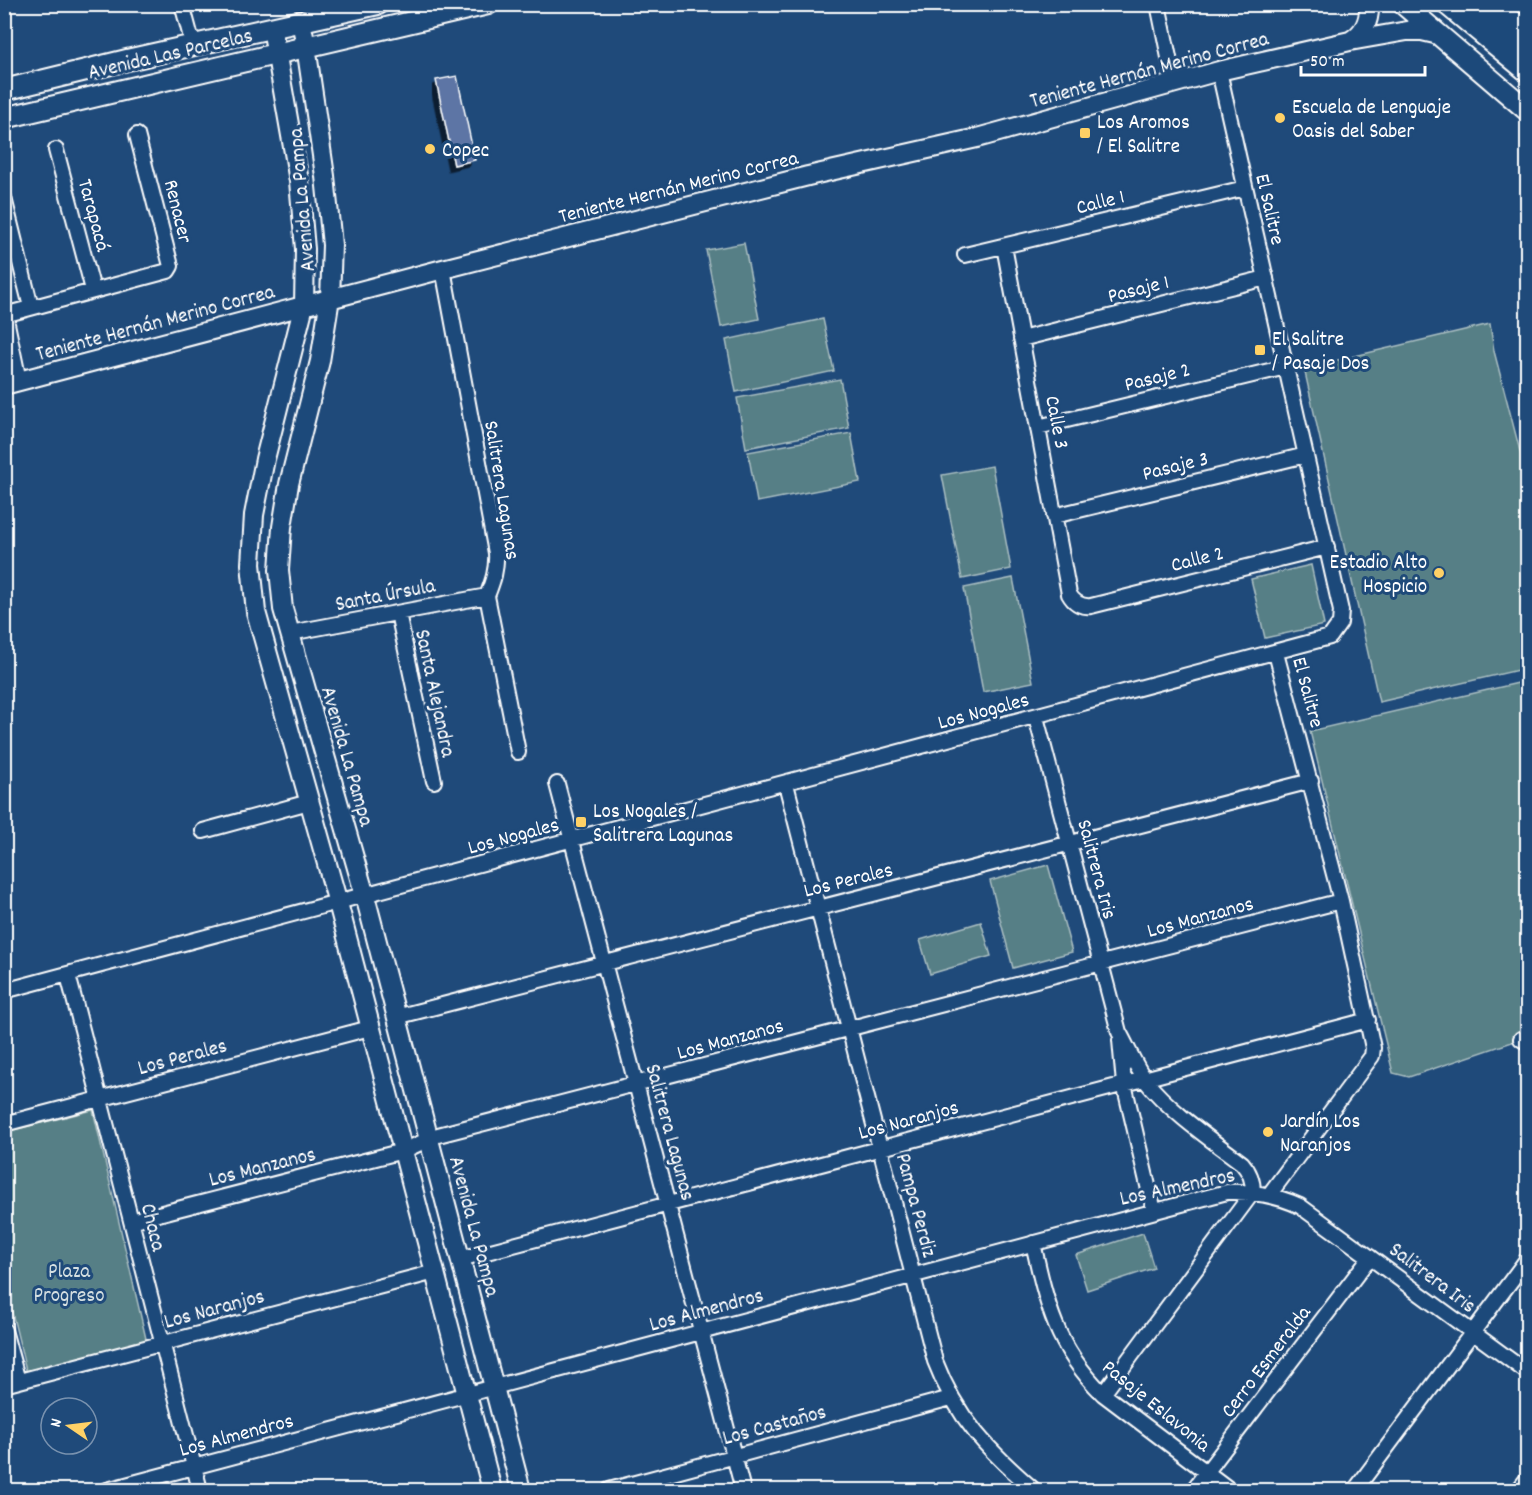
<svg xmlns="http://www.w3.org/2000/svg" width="1532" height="1495" viewBox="0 0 1532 1495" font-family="Dekko,sans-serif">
<defs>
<filter id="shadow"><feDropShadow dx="-5.5" dy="5.5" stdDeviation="0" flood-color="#0009"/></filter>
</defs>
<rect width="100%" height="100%" fill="#1f4a7a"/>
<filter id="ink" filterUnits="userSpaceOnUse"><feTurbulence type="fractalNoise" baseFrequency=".0167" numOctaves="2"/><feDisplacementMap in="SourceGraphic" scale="12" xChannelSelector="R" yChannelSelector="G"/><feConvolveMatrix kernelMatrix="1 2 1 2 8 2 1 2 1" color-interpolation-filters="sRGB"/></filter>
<g filter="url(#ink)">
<path fill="#577f86" stroke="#abbfc2" stroke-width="1.5" d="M 744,243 L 759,319 L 721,327 L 706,250 Z
M 823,319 L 834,371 L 736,392 L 726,340 Z
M 1490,324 L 1494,351 L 1527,478 L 1527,668 L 1379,702 L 1304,368 Z
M 840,379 L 849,428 L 746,448 L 737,398 Z
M 851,433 L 860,482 L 757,502 L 748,452 Z
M 992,466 L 1011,569 L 962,579 L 942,475 Z
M 1311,565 L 1324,625 L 1265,638 L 1251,579 Z
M 1013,578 L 1033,682 L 983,692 L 964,588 Z
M 1527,681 L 1527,1037 L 1409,1077 L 1393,1073 L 1310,731 Z
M 1048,865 L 1072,952 L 1013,968 L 990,881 Z
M 981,922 L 991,956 L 930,974 L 920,940 Z
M 93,1110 L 147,1343 L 27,1374 L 5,1284 L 5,1132 Z
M 1143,1233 L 1154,1268 L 1087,1290 L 1076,1255 Z"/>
<path fill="#5d74a5" stroke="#fff" stroke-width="1.5" filter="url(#shadow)" d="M 457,76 L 475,160 L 454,165 L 436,80 Z"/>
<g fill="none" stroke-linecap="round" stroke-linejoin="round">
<g stroke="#fff" stroke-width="18">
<path id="minor" d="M 182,4 L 193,45
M 1158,4 L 1174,82
M 56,150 L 93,290
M 4,198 L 31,307
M 1004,246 L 1069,594 C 1074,603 1081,607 1091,606 L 1327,547
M 965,255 L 1245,188
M 443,269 L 496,553 C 497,569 493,581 487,596 L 518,752
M 5,314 L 19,381
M 4,315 L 168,271 L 171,266 L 137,135
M 1021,339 L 1266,278
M 1038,427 L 1286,367
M 1054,516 L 1306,455
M 398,613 L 434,781
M 290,633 L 487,596
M 1036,717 L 1119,1032 C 1128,1048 1135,1066 1146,1081 C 1168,1110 1213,1141 1242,1163 C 1250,1172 1253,1180 1253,1192 L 1103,1394
M 557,784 L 743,1490
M 786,784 L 935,1361 C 957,1419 988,1450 1034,1490
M 203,831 L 309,802
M 68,975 L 200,1490
M 4,991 L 1330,637 L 1340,623 L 1341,611 L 1219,71
M 396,1017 L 1311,781
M 1521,1039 L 1528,1043
M 1120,1040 L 1124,1084 L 1154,1211
M 4,1124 L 370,1028
M 1269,1195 L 1372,1056 L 1373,1048 L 1341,901 L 1276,653
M 131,1221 L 403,1151 L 438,1135 L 1341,901
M 1033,1243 C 1047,1306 1056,1347 1103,1394 L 1230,1490
M 460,1259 L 1368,1020
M 4,1330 L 18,1381
M 4,1385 L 435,1272
M 107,1490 L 1227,1192 C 1254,1191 1276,1195 1300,1206 L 1528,1373
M 609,1490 L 951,1398
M 1193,1490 L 1370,1257
M 1355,1490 L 1528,1258"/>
</g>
<g stroke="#fff" stroke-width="22">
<path id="tertiary" d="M 301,22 L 306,46 L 325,176 L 332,245 L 330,298 L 320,361 L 289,484 L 282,527 L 279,570 L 283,609 L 365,896 L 521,1490
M 272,28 L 299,181 L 305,249 L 304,305 L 265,459 L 254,515 L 251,564 L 256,612 L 338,903 L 492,1490
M 1350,41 C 1364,33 1370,21 1369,4
M 4,385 L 443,269 L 808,176 L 977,138 L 1219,71 L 1350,41 L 1407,31 L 1422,31 L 1439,35
M 1521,1490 L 1528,1481"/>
</g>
<g stroke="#fff" stroke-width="24">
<path id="secondary" d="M 1403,4 L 1528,111
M 4,90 L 127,60 L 378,4
M 4,118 L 488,4"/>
</g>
<g stroke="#fff" stroke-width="30">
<path id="motorway" d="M 1451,4 L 1528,68
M 1488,4 L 1528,37"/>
</g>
<use href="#minor" stroke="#1f4a7a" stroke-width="14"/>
<use href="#tertiary" stroke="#1f4a7a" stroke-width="18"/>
<use href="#secondary" stroke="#1f4a7a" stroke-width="20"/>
<use href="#motorway" stroke="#1f4a7a" stroke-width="26"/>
</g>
</g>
<g fill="#ffd166" stroke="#1f4a7a" stroke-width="2">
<circle cx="1280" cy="118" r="6"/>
<rect x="1079" y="127" width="12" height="12" rx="3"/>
<circle cx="430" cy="149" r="6"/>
<rect x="1254" y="344" width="12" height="12" rx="3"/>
<circle cx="1439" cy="573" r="6"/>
<rect x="575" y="816" width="12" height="12" rx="3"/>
<circle cx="1268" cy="1132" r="6"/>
</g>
<g text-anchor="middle" stroke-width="6" stroke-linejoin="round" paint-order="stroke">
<g font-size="21" fill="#fff" stroke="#1f4a7a">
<text transform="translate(170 53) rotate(-13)" y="7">Avenida Las Parcelas</text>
<text transform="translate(1149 69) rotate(-15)" y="7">Teniente Hernán Merino Correa</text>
<text transform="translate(678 186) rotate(-14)" y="7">Teniente Hernán Merino Correa</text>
<text transform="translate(301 200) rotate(-95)" y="7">Avenida La Pampa</text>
<text transform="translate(1100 201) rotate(-14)" y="7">Calle 1</text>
<text transform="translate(1271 209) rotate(77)" y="7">El Salitre</text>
<text transform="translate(179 211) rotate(76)" y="7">Renacer</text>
<text transform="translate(95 215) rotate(75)" y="7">Tarapacá</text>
<text transform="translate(1138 288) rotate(-14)" y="7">Pasaje 1</text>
<text transform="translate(155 322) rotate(-15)" y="7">Teniente Hernán Merino Correa</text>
<text transform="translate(1157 376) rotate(-14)" y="7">Pasaje 2</text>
<text transform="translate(1058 422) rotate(79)" y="7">Calle 3</text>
<text transform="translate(1175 465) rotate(-14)" y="7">Pasaje 3</text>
<text transform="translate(503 490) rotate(81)" y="7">Salitrera Lagunas</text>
<text transform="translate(1197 558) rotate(-14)" y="7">Calle 2</text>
<text transform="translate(385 594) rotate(-11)" y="7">Santa Úrsula</text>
<text transform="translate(1309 692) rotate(75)" y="7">El Salitre</text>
<text transform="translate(436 693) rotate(78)" y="7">Santa Alejandra</text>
<text transform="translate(983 710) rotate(-15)" y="7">Los Nogales</text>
<text transform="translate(348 756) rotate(74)" y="7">Avenida La Pampa</text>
<text transform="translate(513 835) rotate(-15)" y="7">Los Nogales</text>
<text transform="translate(1098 869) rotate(75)" y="7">Salitrera Iris</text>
<text transform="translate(848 879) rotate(-14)" y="7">Los Perales</text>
<text transform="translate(1200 916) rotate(-15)" y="7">Los Manzanos</text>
<text transform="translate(730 1038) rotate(-15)" y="7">Los Manzanos</text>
<text transform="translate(182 1056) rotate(-15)" y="7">Los Perales</text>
<text transform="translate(908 1119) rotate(-15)" y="7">Los Naranjos</text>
<text transform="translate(671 1132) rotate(75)" y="7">Salitrera Lagunas</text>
<text transform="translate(262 1166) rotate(-14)" y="7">Los Manzanos</text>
<text transform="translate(1177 1186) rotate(-12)" y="7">Los Almendros</text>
<text transform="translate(917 1205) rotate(75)" y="7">Pampa Perdiz</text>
<text transform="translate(475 1226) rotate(75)" y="7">Avenida La Pampa</text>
<text transform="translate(154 1227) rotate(76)" y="7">Chaca</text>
<text transform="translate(1433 1277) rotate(37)" y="7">Salitrera Iris</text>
<text transform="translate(214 1308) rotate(-15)" y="7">Los Naranjos</text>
<text transform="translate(706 1309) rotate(-15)" y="7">Los Almendros</text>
<text transform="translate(1265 1361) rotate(-53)" y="7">Cerro Esmeralda</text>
<text transform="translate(1157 1405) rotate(39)" y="7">Pasaje Eslavonia</text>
<text transform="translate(774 1424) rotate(-15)" y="7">Los Castaños</text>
<text transform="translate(236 1434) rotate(-15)" y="7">Los Almendros</text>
</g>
<g font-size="21" fill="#fff" stroke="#1f4a7a" text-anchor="start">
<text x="1292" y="113">Escuela de Lenguaje<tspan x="1292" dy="24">Oasis del Saber</tspan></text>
<text x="1097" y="128">Los Aromos<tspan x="1097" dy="24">/ El Salitre</tspan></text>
<text x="442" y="156">Copec</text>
<text x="1272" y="345">El Salitre<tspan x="1272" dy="24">/ Pasaje Dos</tspan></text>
<text x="1427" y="568" text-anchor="end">Estadio Alto<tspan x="1427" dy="24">Hospicio</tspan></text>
<text x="593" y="817">Los Nogales /<tspan x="593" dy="24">Salitrera Lagunas</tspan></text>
<text x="1280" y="1127">Jardín Los<tspan x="1280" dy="24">Naranjos</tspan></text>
</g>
<g font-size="21" fill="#d5dfe1" stroke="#1f4a7a">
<text x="69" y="1277">Plaza<tspan x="69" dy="24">Progreso</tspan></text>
</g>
</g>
<rect width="1532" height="1495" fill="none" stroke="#1f4a7a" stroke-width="24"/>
<rect x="12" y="12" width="1508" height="1471" fill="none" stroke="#fff" stroke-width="2" filter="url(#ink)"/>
<g transform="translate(69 1426) rotate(284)"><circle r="28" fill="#1f4a7a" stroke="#7992af" stroke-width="1.5"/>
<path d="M0-4.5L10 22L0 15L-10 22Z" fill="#ffd166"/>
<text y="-9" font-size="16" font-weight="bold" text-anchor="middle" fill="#ffffff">N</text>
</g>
<path d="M1301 66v9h124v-9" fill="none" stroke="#ffffff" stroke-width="3"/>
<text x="1310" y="66" font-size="18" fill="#ffffff" stroke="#1f4a7a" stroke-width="4.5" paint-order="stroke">50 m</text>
</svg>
